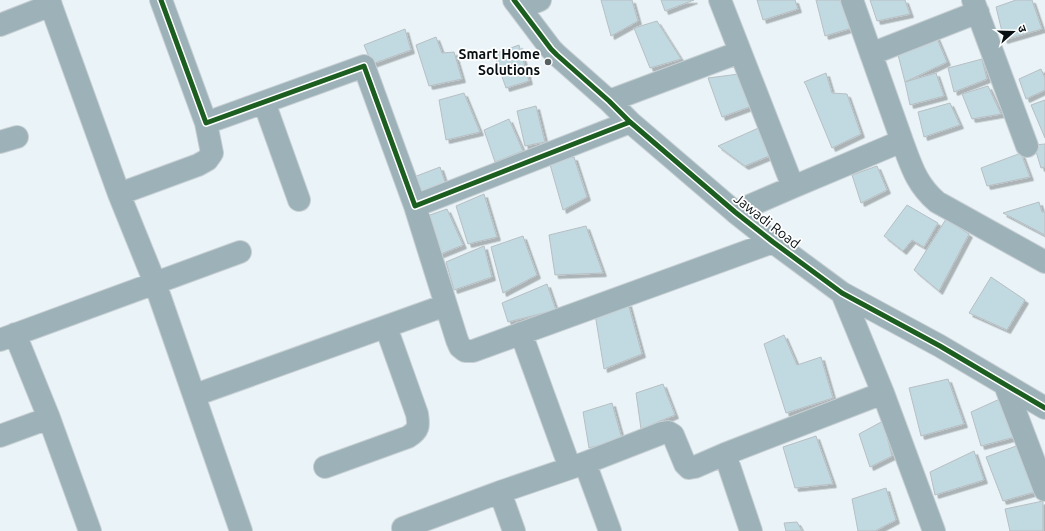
<svg xmlns="http://www.w3.org/2000/svg" width="1045" height="531" viewBox="0 0 1045 531" font-family="Ubuntu,'Noto Sans Devanagari',sans-serif">
<defs>
<filter id="shadow"><feDropShadow dx="3.5" dy="3.5" stdDeviation="0" flood-color="#0004"/></filter>
</defs>
<rect width="100%" height="100%" fill="#eaf4f8"/>
<path fill="#c1d9e0" stroke="#b7bfc3" filter="url(#shadow)" d="M 601,0 L 632,0 L 638,21 L 611,36 Z
M 661,0 L 694,0 L 665,11 Z
M 757,0 L 795,0 L 798,9 L 763,20 Z
M 816,0 L 840,0 L 852,28 L 825,36 Z
M 870,0 L 905,0 L 910,14 L 877,21 Z
M 1016,0 L 1032,0 L 1042,29 L 1004,40 L 996,7 Z
M 657,21 L 681,59 L 650,68 L 634,28 Z
M 405,29 L 411,50 L 372,64 L 364,45 Z
M 936,36 L 947,62 L 905,82 L 897,51 Z
M 436,37 L 442,53 L 454,52 L 462,79 L 429,86 L 416,45 Z
M 519,45 L 529,81 L 506,88 L 494,54 Z
M 982,59 L 987,79 L 954,92 L 948,68 Z
M 1041,69 L 1045,78 L 1045,90 L 1026,99 L 1019,79 Z
M 826,73 L 832,93 L 847,94 L 861,134 L 832,148 L 806,85 L 804,82 Z
M 936,73 L 944,96 L 910,105 L 905,82 Z
M 739,74 L 752,106 L 722,117 L 708,78 Z
M 988,86 L 1001,114 L 972,119 L 962,94 Z
M 464,93 L 480,132 L 446,140 L 439,100 Z
M 1045,100 L 1045,138 L 1031,105 Z
M 950,103 L 960,125 L 924,137 L 918,112 Z
M 536,106 L 545,142 L 525,146 L 517,111 Z
M 509,119 L 523,151 L 495,162 L 484,130 Z
M 763,126 L 774,154 L 745,166 L 718,146 Z
M 1045,144 L 1045,167 L 1041,168 L 1034,145 Z
M 1021,153 L 1030,177 L 987,186 L 981,168 Z
M 574,157 L 587,197 L 563,210 L 549,161 Z
M 877,166 L 887,190 L 861,203 L 852,175 Z
M 440,167 L 447,188 L 421,194 L 414,177 Z
M 484,194 L 497,237 L 468,244 L 456,206 Z
M 1039,202 L 1042,212 L 1045,212 L 1045,235 L 1003,213 Z
M 907,205 L 938,223 L 924,247 L 912,240 L 903,251 L 884,236 Z
M 447,209 L 463,245 L 436,256 L 427,216 Z
M 946,219 L 969,234 L 939,291 L 914,270 Z
M 586,226 L 603,273 L 555,275 L 549,235 Z
M 523,236 L 537,275 L 503,293 L 491,247 Z
M 484,246 L 492,277 L 454,290 L 446,262 Z
M 991,277 L 1025,300 L 1007,330 L 969,313 Z
M 547,284 L 556,310 L 508,322 L 502,303 Z
M 628,303 L 642,354 L 604,369 L 595,314 Z
M 784,335 L 797,365 L 821,357 L 833,398 L 786,413 L 764,344 Z
M 948,379 L 964,424 L 921,436 L 909,388 Z
M 663,384 L 675,415 L 641,429 L 636,393 Z
M 1002,398 L 1015,437 L 981,446 L 971,412 Z
M 612,403 L 622,439 L 589,448 L 583,412 Z
M 883,421 L 892,456 L 870,467 L 859,434 Z
M 816,436 L 833,484 L 795,488 L 783,447 Z
M 1019,445 L 1035,492 L 1003,501 L 986,457 Z
M 974,451 L 984,480 L 935,495 L 930,472 Z
M 886,488 L 896,520 L 875,531 L 858,531 L 852,499 Z
M 1043,501 L 1043,531 L 1010,531 L 1005,509 Z
M 797,522 L 802,531 L 786,531 L 784,523 Z"/>
<g fill="none" stroke-linecap="round" stroke-linejoin="round">
<g stroke="#c7cfd3" stroke-width="24">
<path id="minor" d="M 49,0 L 119,194 L 155,283 L 241,531
M 161,0 L 206,123 L 364,66 L 415,206 L 630,122
M 514,0 L 551,49 L 557,55 L 609,101 L 630,122 L 735,212 L 773,242 L 842,293 L 940,346 L 1045,408
M 720,0 L 793,187
M 973,0 L 1027,146
M 520,8 L 540,0
M 0,25 L 51,5
M 871,54 L 978,12
M 609,101 L 740,52
M 264,102 L 299,200
M 902,141 C 911,165 916,184 937,202 L 1045,262
M 0,142 L 17,137
M 119,194 L 198,165 L 207,160 L 212,153 L 206,123
M 415,206 L 457,340 L 460,347 L 465,351 L 473,351 L 773,242
M 735,212 L 793,187 L 902,141 L 852,0
M 842,293 L 883,393 L 934,531
M 521,333 L 570,468
M 15,334 L 49,418 L 90,531
M 0,340 L 240,252
M 1005,385 L 1045,490
M 195,395 L 446,305
M 0,436 L 49,418
M 725,454 L 751,531
M 585,463 L 610,531
M 325,467 L 408,437 C 419,430 419,426 417,414 L 386,327
M 500,492 L 514,531
M 404,531 L 403,528 L 500,492 L 585,463 L 662,433 L 668,432 L 673,435 L 685,464 L 689,468 L 695,467 L 725,454 L 883,393"/>
</g>
<use href="#minor" stroke="#9db2b8" stroke-width="22"/>
<g stroke="#fff" stroke-width="8">
<path id="cycleway" d="M 161,0 L 206,123 L 364,66 L 415,206 L 630,122
M 514,0 L 551,49 L 557,55 L 609,101 L 630,122 L 735,212 L 773,242 L 842,293 L 940,346 L 1045,408"/>
</g>
<use href="#cycleway" stroke="#1b5e20" stroke-width="5"/>
</g>
<circle fill="#576063" stroke="#fff" stroke-width="1.5" cx="548" cy="62" r="4"/>
<g text-anchor="middle" stroke-width="3.5" stroke-linejoin="round" paint-order="stroke">
<g font-size="14" font-weight="bold" fill="#081013" stroke="#fff" text-anchor="end">
<text x="540" y="59">Smart Home<tspan x="540" dy="16">Solutions</tspan></text>
</g>
<g font-size="14" fill="#081013" stroke="#fff">
<text transform="translate(767 221) rotate(38)" y="5">Jawadi Road</text>
</g>
</g>
<g transform="translate(1013 32) rotate(70)" stroke="#ffffff" stroke-width="3" paint-order="stroke">
<path d="M0-3L7 15L0 10L-7 15Z" fill="#081013"/>
<text y="-6" font-size="11" font-weight="bold" text-anchor="middle" fill="#081013">उ</text>
</g>
</svg>
